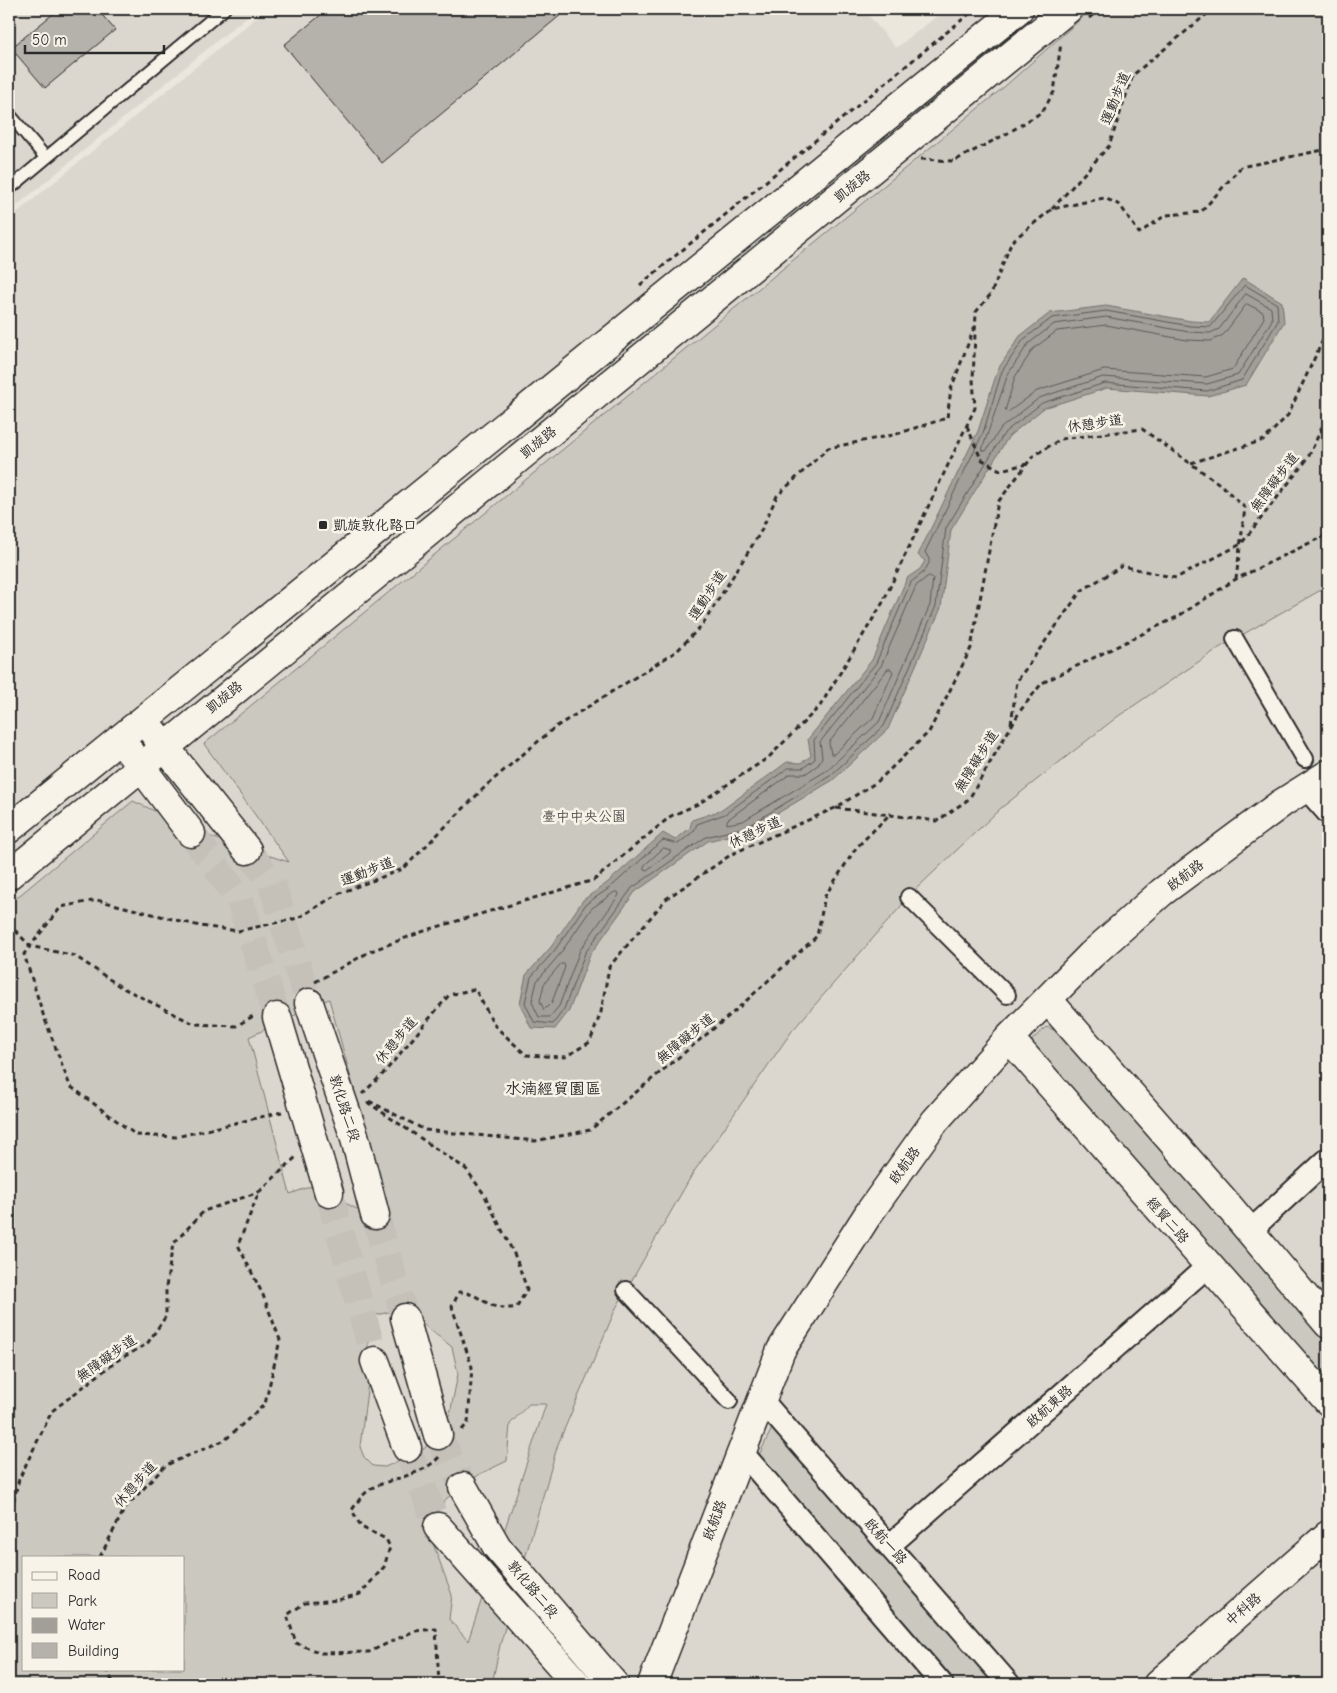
<svg xmlns="http://www.w3.org/2000/svg" width="1337" height="1693" viewBox="0 0 1337 1693" font-family="'Comic Neue','LXGW WenKai TC',sans-serif">
<rect width="100%" height="100%" fill="#ebe7dd"/>
<filter id="ink" filterUnits="userSpaceOnUse"><feTurbulence type="fractalNoise" baseFrequency=".02" numOctaves="2"/><feDisplacementMap in="SourceGraphic" scale="10" xChannelSelector="R" yChannelSelector="G"/><feConvolveMatrix kernelMatrix="1 2 1 2 8 2 1 2 1" color-interpolation-filters="sRGB"/></filter>
<g filter="url(#ink)">
<path fill="#dbd7ce" fill-rule="evenodd" d="M 9,9 L 256,9 L 9,212 Z
M 267,9 L 863,9 L 896,48 L 946,9 L 1328,9 L 1328,1684 L 9,1684 L 9,219 ZM 24,1557 L 184,1557 L 184,1669 L 24,1669 Z"/>
<path fill="#cbc8bf" stroke="#7b7a75" fill-rule="evenodd" d="M 1092,9 L 1328,9 L 1328,586 L 1219,648 L 1117,717 L 1001,808 L 916,889 L 792,1031 L 693,1173 L 616,1308 L 558,1444 L 500,1645 L 492,1684 L 9,1684 L 9,904 L 133,801 L 214,838 L 289,862 L 204,744 L 1004,87 ZM 329,999 L 392,1226 L 392,1227 L 312,1186 L 290,1194 L 249,1037 ZM 389,1312 L 415,1318 L 452,1347 L 458,1374 L 450,1414 L 424,1449 L 385,1467 L 373,1466 L 364,1457 L 360,1447 L 368,1382 L 368,1317 ZM 529,1404 L 546,1404 L 468,1641 L 449,1619 L 452,1595 L 427,1527 L 447,1498 L 480,1474 L 507,1461 L 510,1424 ZM 24,1557 L 184,1557 L 184,1669 L 24,1669 Z
M 1046,1027 L 1063,1033 L 1237,1232 L 1328,1342 L 1328,1388 L 1036,1056 L 1032,1040 Z
M 774,1424 L 996,1684 L 955,1684 L 759,1455 Z"/>
<path fill="#a29f98" stroke="#72716c" d="M 1243,278 L 1282,302 L 1284,322 L 1246,385 L 1208,396 L 1107,388 L 1044,408 L 1009,436 L 951,530 L 941,608 L 888,729 L 833,780 L 748,831 L 708,841 L 635,892 L 590,955 L 569,1011 L 555,1029 L 531,1028 L 520,1004 L 526,975 L 551,947 L 583,900 L 607,883 L 663,833 L 675,840 L 690,828 L 692,820 L 722,810 L 787,762 L 801,763 L 811,756 L 808,739 L 872,660 L 907,578 L 920,569 L 925,561 L 918,555 L 978,431 L 998,369 L 1020,336 L 1050,313 L 1106,306 L 1191,321 L 1209,322 Z"/>
<g fill="none" stroke-linecap="round" stroke-linejoin="round">
<path stroke="#5b5957" stroke-width="1" d="M 1245,285 L 1277,304 L 1278,321 L 1242,380 L 1207,391 L 1105,383 L 1042,403 L 1005,432 L 946,528 L 936,606 L 884,726 L 830,776 L 746,827 L 706,837 L 632,888 L 585,953 L 564,1009 L 553,1024 L 534,1022 L 525,1003 L 531,977 L 555,950 L 586,904 L 611,887 L 663,840 L 678,844 L 694,831 L 697,824 L 725,814 L 788,768 L 803,768 L 815,759 L 814,740 L 876,663 L 911,582 L 924,572 L 929,563 L 929,559 L 925,552 L 983,433 L 1002,371 L 1024,339 L 1052,318 L 1106,311 L 1190,326 L 1210,327 Z
M 1246,294 L 1271,308 L 1272,320 L 1238,375 L 1207,384 L 1103,377 L 1039,398 L 1001,428 L 986,451 L 982,450 L 1008,374 L 1028,344 L 1054,324 L 1106,317 L 1189,332 L 1210,333 L 1219,329 Z
M 1247,304 L 1263,312 L 1264,318 L 1233,369 L 1206,377 L 1104,370 L 1037,391 L 1008,412 L 1005,411 L 1015,377 L 1033,349 L 1057,331 L 1106,325 L 1187,340 L 1211,341 L 1223,335 Z
M 929,576 L 933,578 L 930,605 L 879,722 L 826,771 L 743,821 L 727,824 L 727,820 L 790,774 L 805,774 L 818,765 L 822,757 L 820,742 L 881,666 L 916,586 Z
M 888,669 L 891,669 L 893,672 L 873,718 L 834,754 L 831,754 L 829,743 Z
M 664,848 L 670,850 L 670,853 L 647,870 L 644,869 L 644,866 Z
M 615,892 L 618,892 L 619,895 L 580,950 L 559,1006 L 550,1017 L 539,1017 L 532,1002 L 537,981 L 560,954 L 591,909 Z
M 561,964 L 564,964 L 565,967 L 552,1002 L 544,1010 L 540,1001 L 544,984 Z"/>
</g>
<path fill="#b5b2ab" stroke="#2b2b2b" d="M 59,9 L 97,9 L 115,30 L 45,88 L 11,48 Z
M 328,9 L 568,9 L 382,163 L 284,45 Z"/>
<g fill="none" stroke-linecap="round" stroke-linejoin="round">
<path stroke="#c5c1b9" stroke-width="28" stroke-dasharray="28 14" stroke-linecap="butt" d="M 191,833 L 240,900 L 277,1017
M 247,850 L 271,881 L 309,1003
M 329,1193 L 375,1361
M 375,1215 L 405,1318
M 438,1435 L 463,1487
M 407,1448 L 438,1527"/>
<g stroke="#2b2b2b" stroke-width="15">
<path id="service" d="M 9,114 L 46,158
M 9,189 L 224,9"/>
</g>
<g stroke="#2b2b2b" stroke-width="20">
<path id="pedestrian" d="M 1235,639 L 1305,759
M 909,897 L 1007,995
M 626,1290 L 729,1401"/>
</g>
<g stroke="#2b2b2b" stroke-width="25">
<path id="minor" d="M 1305,787 L 1328,813
M 1250,1231 L 1328,1159
M 761,1399 L 1009,1684
M 741,1451 L 942,1684
M 890,1545 L 1208,1266"/>
</g>
<g stroke="#2b2b2b" stroke-width="31">
<path id="tertiary" d="M 153,732 L 247,850
M 129,751 L 191,833
M 9,829 L 1019,9
M 9,875 L 1068,9
M 1048,1000 L 1226,1203 L 1328,1324
M 309,1003 L 354,1135 L 375,1215
M 277,1017 L 329,1193
M 1009,1038 L 1328,1401
M 405,1318 L 438,1435
M 375,1361 L 407,1448
M 463,1487 L 497,1547 L 614,1684
M 438,1527 L 577,1684
M 652,1684 L 781,1350 L 869,1213 L 935,1121 L 1009,1038 L 1091,955 L 1162,892 L 1282,803 L 1328,774
M 1158,1684 L 1328,1535"/>
</g>
<path stroke="#2b2b2b" stroke-width="3" stroke-dasharray="5 4" stroke-linecap="butt" d="M 1089,18 L 1100,9
M 921,159 L 954,161 L 1008,133 L 1042,112 L 1054,92 L 1061,43
M 1052,209 L 1109,146 L 1133,75 L 1213,9
M 640,285 L 975,9
M 967,426 L 981,459 L 1000,470 L 1027,464
M 1191,463 L 1264,440 L 1288,415 L 1328,329
M 1011,724 L 1017,681 L 1081,591 L 1122,566 L 1176,578 L 1241,544 L 1308,458 L 1328,414
M 836,808 L 937,821 L 969,799 L 1020,711 L 1042,683 L 1177,617 L 1236,579 L 1328,534
M 9,924 L 30,946 L 75,956 L 121,987 L 194,1024 L 236,1026 L 255,1015
M 315,982 L 371,951 L 427,930 L 594,880 L 671,816 L 698,804 L 769,757 L 820,706 L 882,604 L 975,408 L 973,379 L 976,312 L 991,294 L 1012,241 L 1052,209 L 1104,198 L 1120,205 L 1139,233 L 1166,215 L 1201,212 L 1241,167 L 1328,149
M 362,1094 L 383,1074 L 449,995 L 475,989 L 495,1026 L 526,1055 L 565,1057 L 590,1042 L 601,1012 L 609,967 L 666,899 L 732,854 L 835,808 L 877,782 L 929,732 L 971,648 L 998,502 L 1033,456 L 1061,439 L 1142,429 L 1221,485 L 1245,508 L 1236,579
M 369,1101 L 425,1130 L 535,1141 L 590,1130 L 735,1011 L 817,936 L 825,896 L 856,848 L 891,813
M 367,1102 L 466,1169 L 484,1194 L 516,1258 L 527,1289 L 517,1307 C 487,1313 483,1293 459,1292 L 452,1307 L 472,1367 L 468,1423 L 461,1431
M 282,1112 L 176,1137 L 136,1135 L 70,1086 L 43,1014 L 24,954 L 61,907 L 97,900 L 200,926 L 238,931 L 298,918 L 340,893 L 403,869 L 488,784 L 554,728 L 677,651 L 703,624 L 760,533 L 777,496 L 828,448 L 893,435 L 947,418 L 951,389 L 976,323
M 439,1457 C 423,1475 396,1477 374,1487 C 364,1492 358,1501 352,1510 L 361,1527 L 386,1539 L 390,1547 L 384,1567 L 360,1594 L 338,1600 L 305,1603 L 287,1615 L 296,1643 L 321,1653 L 369,1652 L 414,1631 L 436,1629 L 439,1684
M 9,1519 L 19,1479 L 52,1411 L 118,1360 L 147,1344 L 166,1316 L 166,1287 L 173,1244 L 204,1211 L 259,1192
M 100,1557 L 125,1508 L 166,1465 L 225,1440 L 265,1404 L 280,1340 L 263,1295 L 238,1245 L 259,1192 L 296,1157
M 106,1669 L 114,1684"/>
<use href="#service" stroke="#f7f3e8" stroke-width="11"/>
<use href="#pedestrian" stroke="#f7f3e8" stroke-width="16"/>
<use href="#minor" stroke="#f7f3e8" stroke-width="21"/>
<use href="#tertiary" stroke="#f7f3e8" stroke-width="28"/>
</g>
</g>
<rect fill="#2b2b2b" stroke="#f7f3e8" stroke-width="2" x="318" y="520" width="10" height="10" rx="2.5"/>
<g text-anchor="middle" stroke-width="5" stroke-linejoin="round" paint-order="stroke">
<g font-size="14" fill="#2b2b2b" stroke="#f7f3e8">
<text transform="translate(1115 98) rotate(-68)" y="5">運動步道</text>
<text transform="translate(852 186) rotate(-39)" y="5">凱旋路</text>
<text transform="translate(1095 423) rotate(-8)" y="5">休憩步道</text>
<text transform="translate(538 442) rotate(-39)" y="5">凱旋路</text>
<text transform="translate(1274 482) rotate(-53)" y="5">無障礙步道</text>
<text transform="translate(707 595) rotate(-57)" y="5">運動步道</text>
<text transform="translate(224 697) rotate(-39)" y="5">凱旋路</text>
<text transform="translate(976 761) rotate(-58)" y="5">無障礙步道</text>
<text transform="translate(755 832) rotate(-25)" y="5">休憩步道</text>
<text transform="translate(367 871) rotate(-21)" y="5">運動步道</text>
<text transform="translate(1185 875) rotate(-37)" y="5">啟航路</text>
<text transform="translate(685 1038) rotate(-39)" y="5">無障礙步道</text>
<text transform="translate(396 1040) rotate(-50)" y="5">休憩步道</text>
<text transform="translate(345 1108) rotate(72)" y="5">敦化路二段</text>
<text transform="translate(904 1165) rotate(-54)" y="5">啟航路</text>
<text transform="translate(1168 1220) rotate(49)" y="5">經貿二路</text>
<text transform="translate(106 1358) rotate(-35)" y="5">無障礙步道</text>
<text transform="translate(1049 1406) rotate(-41)" y="5">啟航東路</text>
<text transform="translate(135 1484) rotate(-48)" y="5">休憩步道</text>
<text transform="translate(714 1520) rotate(-69)" y="5">啟航路</text>
<text transform="translate(886 1541) rotate(49)" y="5">啟航一路</text>
<text transform="translate(533 1589) rotate(50)" y="5">敦化路二段</text>
<text transform="translate(1243 1609) rotate(-41)" y="5">中科路</text>
</g>
<g font-size="14" fill="#2b2b2b" stroke="#f7f3e8" text-anchor="start">
<text x="333" y="530">凱旋敦化路口</text>
</g>
<g font-size="14" fill="#535250" stroke="#f7f3e8">
<text x="584" y="821">臺中中央公園</text>
</g>
<g font-size="16" fill="#2b2b2b" stroke="#f7f3e8">
<text x="553" y="1094">水湳經貿園區</text>
</g>
</g>
<rect width="1337" height="1693" fill="none" stroke="#f7f3e8" stroke-width="30"/>
<rect x="15" y="15" width="1307" height="1663" fill="none" stroke="#2b2b2b" stroke-width="2" filter="url(#ink)"/>
<rect x="22" y="1556" width="162" height="115" fill="#f7f3e8" stroke="#a5a39c"/>
<rect x="32" y="1572" width="25" height="8" fill="#f7f3e8" stroke="#a5a39c"/>
<text x="68" y="1580" font-size="15" fill="#2b2b2b">Road</text>
<rect x="32" y="1593" width="25" height="15" fill="#cbc8bf" stroke="#a5a39c"/>
<text x="68" y="1606" font-size="15" fill="#2b2b2b">Park</text>
<rect x="32" y="1618" width="25" height="15" fill="#a29f98" stroke="#a5a39c"/>
<text x="68" y="1630" font-size="15" fill="#2b2b2b">Water</text>
<rect x="32" y="1643" width="25" height="15" fill="#b5b2ab" stroke="#a5a39c"/>
<text x="68" y="1656" font-size="15" fill="#2b2b2b">Building</text>
<path d="M25 45v8h139v-8" fill="none" stroke="#2b2b2b" stroke-width="2.5"/>
<text x="32" y="45" font-size="15" fill="#2b2b2b" stroke="#f7f3e8" stroke-width="4" paint-order="stroke">50 m</text>
</svg>
